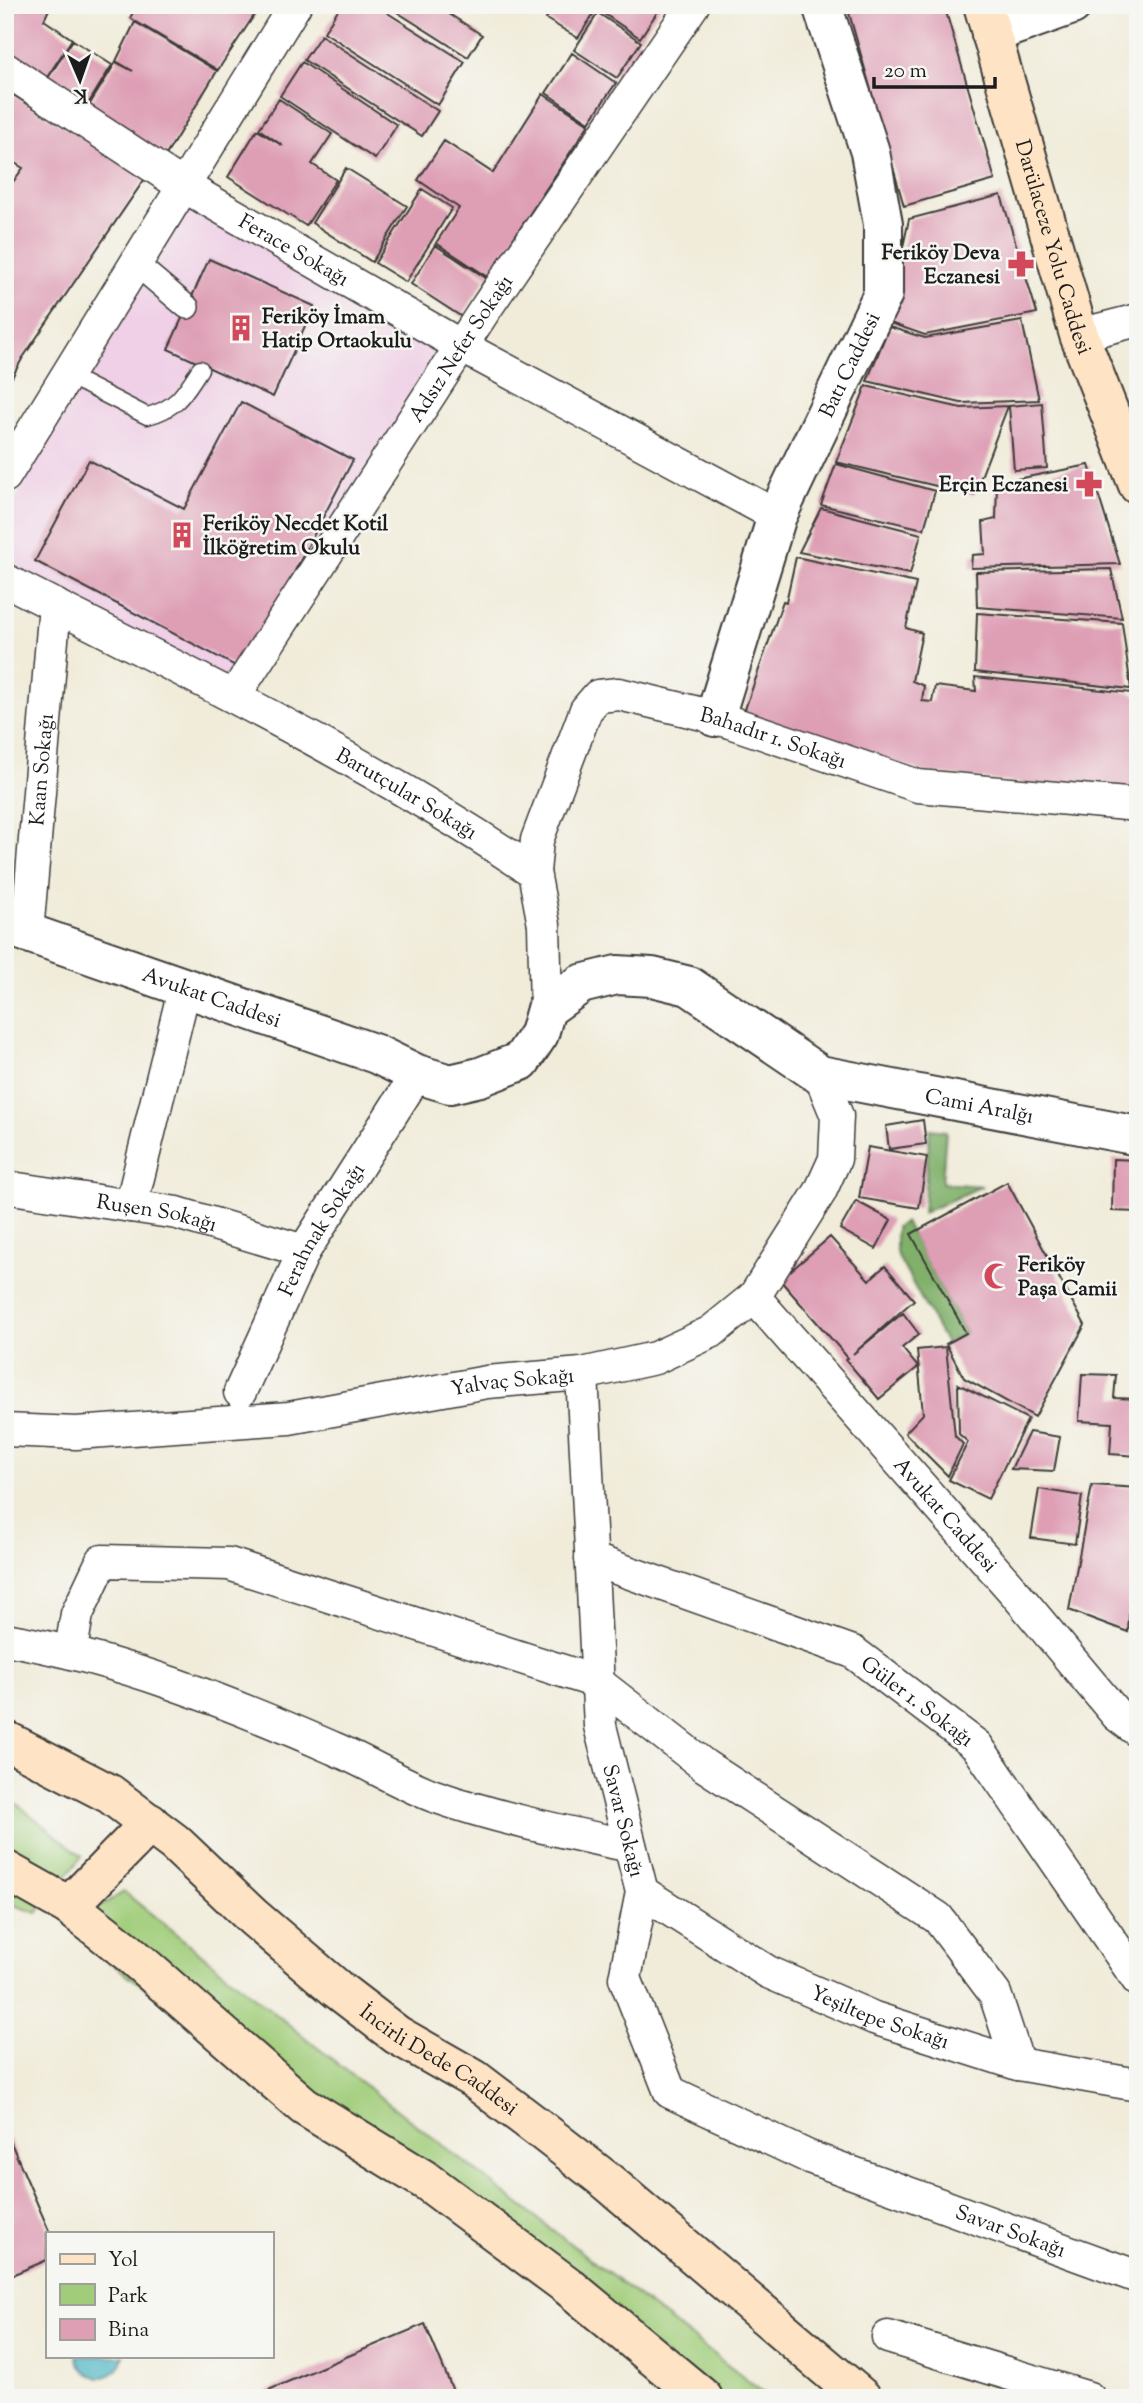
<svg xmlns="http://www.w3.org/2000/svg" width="1143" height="2403" viewBox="0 0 1143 2403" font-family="'Sorts Mill Goudy',serif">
<rect width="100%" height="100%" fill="#f6f6f2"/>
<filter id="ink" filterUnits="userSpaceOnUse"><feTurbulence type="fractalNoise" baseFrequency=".0143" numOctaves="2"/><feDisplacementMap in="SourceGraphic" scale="14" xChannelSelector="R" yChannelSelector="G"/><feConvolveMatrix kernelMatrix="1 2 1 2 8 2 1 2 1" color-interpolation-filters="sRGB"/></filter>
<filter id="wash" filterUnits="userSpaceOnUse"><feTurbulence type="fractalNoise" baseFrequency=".00686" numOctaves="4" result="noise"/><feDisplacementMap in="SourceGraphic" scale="28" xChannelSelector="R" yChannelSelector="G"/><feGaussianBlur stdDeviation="1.57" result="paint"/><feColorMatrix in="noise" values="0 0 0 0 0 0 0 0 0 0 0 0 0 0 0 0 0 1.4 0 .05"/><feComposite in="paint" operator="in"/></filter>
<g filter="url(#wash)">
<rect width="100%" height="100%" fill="#f1ecda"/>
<path fill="#efd0e6" d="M 189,201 L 441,351 L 231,690 L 5,567 L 5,516 Z"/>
<path fill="#a1cd7a" stroke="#5e744b" stroke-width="2" d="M 5,1801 L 17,1804 L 82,1856 L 37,1913 L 5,1902 Z
M 124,1892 L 353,2076 L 770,2398 L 671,2398 L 494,2238 L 90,1948 L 87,1927 L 91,1912 Z"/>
<path fill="#80b06a" stroke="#4e6643" stroke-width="2" d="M 930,1129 L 946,1131 L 942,1183 L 982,1186 L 923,1213 Z
M 905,1222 L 966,1333 L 946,1344 L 896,1253 L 896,1227 Z"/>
<path fill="#49b6c4" stroke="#326970" stroke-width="2" d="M 77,2356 L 124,2356 C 118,2384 84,2384 77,2356 Z"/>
<g id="blocks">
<path fill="#de9fb5" d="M 5,5 L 51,5 L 44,20 L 72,39 L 44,82 L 5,59 Z
M 137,5 L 261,5 L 218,70 L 130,18 Z
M 341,5 L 375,5 L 465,62 L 438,105 L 324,32 Z
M 386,5 L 435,5 L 482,35 L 468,57 Z
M 531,5 L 549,5 L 544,13 Z
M 554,5 L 599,5 L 578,38 L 546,19 Z
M 604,5 L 662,5 L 640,38 L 600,11 Z
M 875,5 L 944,5 L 995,180 L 904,206 L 849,13 Z
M 598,13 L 641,42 L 617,78 L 574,50 Z
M 135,22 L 217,71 L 163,160 L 86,110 L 116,62 L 133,71 L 116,61 Z
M 321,35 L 438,111 L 422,136 L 304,60 Z
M 73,40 L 112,65 L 85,109 L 44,84 Z
M 572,53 L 616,83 L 589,122 L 546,93 Z
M 302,62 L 397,125 L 375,159 L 280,96 Z
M 5,90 L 146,177 L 22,359 L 5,390 L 5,193 L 23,168 L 5,157 Z
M 543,94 L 589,124 L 488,277 L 436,243 L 459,208 L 418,180 L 444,141 L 493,173 Z
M 279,99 L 332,134 L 312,164 L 336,180 L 306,226 L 228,177 L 257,130 L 283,146 L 259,129 Z
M 346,168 L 407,206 L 372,262 L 312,223 Z
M 422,189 L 452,208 L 406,282 L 375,263 Z
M 1001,195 L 1037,313 L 925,335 L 887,322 L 909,219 Z
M 435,245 L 486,278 L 462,317 L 411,284 Z
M 209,259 L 314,306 L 273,397 L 168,349 Z
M 1022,321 L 1039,400 L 961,403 L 867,381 L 889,327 L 925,338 Z
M 866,386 L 961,408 L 1008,406 L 974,495 L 836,462 Z
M 241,402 L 353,460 L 243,670 L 35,561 L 89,460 L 184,509 Z
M 1042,403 L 1047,468 L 1014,470 L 1009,406 Z
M 836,464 L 935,491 L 924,529 L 821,505 Z
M 1089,465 L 1120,564 L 971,568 L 972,555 L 985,554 L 983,522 L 996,519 L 997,483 Z
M 821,508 L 921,534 L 910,574 L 799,552 Z
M 796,557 L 916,583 L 906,628 L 922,633 L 912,681 L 924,686 L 922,701 L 932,702 L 935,686 L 976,691 L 975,677 L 1132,693 L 1138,697 L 1138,797 L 927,773 L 743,715 L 783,601 L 786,602 Z
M 1111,569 L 1122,618 L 977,607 L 976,572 Z
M 977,613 L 1122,623 L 1131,689 L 975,672 Z
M 923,1120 L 926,1144 L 889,1149 L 886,1126 Z
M 868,1147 L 927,1157 L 919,1208 L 859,1198 Z
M 1113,1159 L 1138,1160 L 1138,1212 L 1112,1211 Z
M 1007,1182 L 1085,1325 L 1035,1417 L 964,1378 L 946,1344 L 966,1333 L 911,1234 Z
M 856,1201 L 891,1220 L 876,1249 L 840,1229 Z
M 830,1237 L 869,1280 L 885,1266 L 914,1300 L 853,1354 L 903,1313 L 919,1334 L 902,1348 L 918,1367 L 879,1399 L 846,1360 L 848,1358 L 780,1280 Z
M 946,1347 L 955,1436 L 963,1444 L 948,1476 L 905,1433 L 923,1414 L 917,1350 Z
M 1082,1374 L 1116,1375 L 1114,1398 L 1138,1399 L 1138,1456 L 1110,1454 L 1112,1423 L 1079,1421 Z
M 958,1384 L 1028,1419 L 988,1499 L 949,1480 L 968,1442 L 959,1434 Z
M 1029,1432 L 1060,1437 L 1054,1471 L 1011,1469 Z
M 1092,1485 L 1138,1488 L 1128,1632 L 1069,1610 Z
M 1039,1489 L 1082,1496 L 1075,1544 L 1031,1538 Z
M 1136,1597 L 1138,1597 L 1138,1635 L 1133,1635 Z
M 5,2129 L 50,2233 L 47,2233 L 47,2260 L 5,2278 Z
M 425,2324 L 456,2398 L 250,2398 L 334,2362 Z"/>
</g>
</g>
<g filter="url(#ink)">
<use href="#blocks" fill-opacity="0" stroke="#3c3b38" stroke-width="2"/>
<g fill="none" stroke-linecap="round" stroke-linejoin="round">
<g stroke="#3c3b38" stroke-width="19">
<path id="service" d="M 67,375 L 147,416 C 176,409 184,394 200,369"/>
</g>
<g stroke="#3c3b38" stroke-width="26">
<path id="pedestrian" d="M 135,263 L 187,307"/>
</g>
<g stroke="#3c3b38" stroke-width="35">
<g id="minor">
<path id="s1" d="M 5,69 L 182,185 L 461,346 L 777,516"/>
<path d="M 1079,335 L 1138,320"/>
<path d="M 5,476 L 295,5"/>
<path id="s2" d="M 5,580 C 183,671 368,760 534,872 L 544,925 L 546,1009"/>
<path id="s3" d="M 234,696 L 484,311 L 693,5"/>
<path id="s4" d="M 534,872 L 537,840 L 586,710 L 598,696 L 619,694 L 715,717 L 918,786 L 1138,805"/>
<path id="s5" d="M 27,933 L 55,605"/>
<path id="s6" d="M 5,1187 L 177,1213 L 304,1251"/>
<path d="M 131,1206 L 185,986"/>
<path id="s7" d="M 754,1297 L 1016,1594 L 1117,1715 L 1138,1731"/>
<path id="s8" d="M 582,1374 L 600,1726 L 642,1892 L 625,1978 L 670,2092 L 809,2157 L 1138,2277"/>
<path id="s9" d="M 240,1392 L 304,1251 L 417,1074"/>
<path id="s10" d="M 5,1430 L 76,1433 L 289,1418 L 487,1382 L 582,1374 L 655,1358 L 711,1332 L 754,1297 L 820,1192 L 835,1159 L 837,1116 L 820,1075"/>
<path id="s11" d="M 591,1559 L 853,1652 L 977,1746 L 1138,1980"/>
<path d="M 5,1639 C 118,1658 228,1702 333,1748 C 367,1762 399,1783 434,1796 C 497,1818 565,1832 630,1846"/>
<path d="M 71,1650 L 77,1614 L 102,1561 L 229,1564 L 597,1682 L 705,1766 L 938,1918 L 995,1994 L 1018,2064"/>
<path id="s12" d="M 642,1892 L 768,1972 L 874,2018 L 1018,2064 L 1138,2085"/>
<path d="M 888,2337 L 1089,2398"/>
</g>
</g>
<g stroke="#3c3b38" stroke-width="42">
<g id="tertiary">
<path d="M 991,34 L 1072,5"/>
<path id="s13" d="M 715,717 L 777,516 L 883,294 L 883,224 L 870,152 L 822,5"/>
<path id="s14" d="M 5,925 L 376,1054 L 417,1074 L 450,1084 L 480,1077 L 521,1061 L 539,1034 L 546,1009 L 581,984 L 617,975 L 652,977 L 689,986 L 820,1075 L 1138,1136"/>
</g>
</g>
<g stroke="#3c3b38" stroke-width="42">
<g id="secondary">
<path id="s15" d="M 983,5 L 1079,335 L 1138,485"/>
<path id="s16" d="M 5,1740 L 110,1794 L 175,1843 L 253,1917 L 337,1989 L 397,2035 L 474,2079 L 540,2129 L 608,2182 L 862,2398"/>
<path d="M 5,1870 L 69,1906 L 128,1952 L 304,2106 L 428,2182 L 568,2286 L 703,2398"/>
<path d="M 69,1906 L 150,1823"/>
</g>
</g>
<use href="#service" stroke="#fff" stroke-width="16"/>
<use href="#pedestrian" stroke="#fff" stroke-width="23"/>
<use href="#minor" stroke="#fff" stroke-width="32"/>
<use href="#tertiary" stroke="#fff" stroke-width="38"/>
<use href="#secondary" stroke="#fee4c5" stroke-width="38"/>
</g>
</g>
<defs>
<g id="pharmacy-bare" transform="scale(2.1)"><path d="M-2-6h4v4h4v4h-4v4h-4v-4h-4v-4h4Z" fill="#d1495b" stroke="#f6f6f2" stroke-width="2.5" paint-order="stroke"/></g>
<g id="building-bare" transform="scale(2.1)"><path d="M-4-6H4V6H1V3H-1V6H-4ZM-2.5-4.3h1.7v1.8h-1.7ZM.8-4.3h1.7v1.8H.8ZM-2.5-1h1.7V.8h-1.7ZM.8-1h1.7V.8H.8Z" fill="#d1495b" stroke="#f6f6f2" stroke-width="2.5" paint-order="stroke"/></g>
<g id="mosque-bare" transform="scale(2.1)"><path d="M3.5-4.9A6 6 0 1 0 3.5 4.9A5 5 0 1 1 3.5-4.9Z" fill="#d1495b" stroke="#f6f6f2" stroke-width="2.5" paint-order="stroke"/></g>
</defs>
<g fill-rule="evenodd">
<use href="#pharmacy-bare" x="1021" y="264"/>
<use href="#building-bare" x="241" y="328"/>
<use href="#pharmacy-bare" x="1089" y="484"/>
<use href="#building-bare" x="182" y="535"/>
<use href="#mosque-bare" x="997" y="1276"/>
</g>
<g text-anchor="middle" stroke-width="5" stroke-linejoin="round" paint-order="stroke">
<g font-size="21" fill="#1c1c1c" stroke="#f6f6f2">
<text dy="7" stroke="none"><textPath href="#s15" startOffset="252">Darülaceze Yolu Caddesi</textPath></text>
<text dy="7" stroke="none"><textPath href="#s1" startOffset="341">Ferace Sokağı</textPath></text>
<text dy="7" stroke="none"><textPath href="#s3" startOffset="415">Adsız Nefer Sokağı</textPath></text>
<text dy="7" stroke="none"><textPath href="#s13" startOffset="378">Batı Caddesi</textPath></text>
<text dy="7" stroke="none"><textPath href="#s4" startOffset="371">Bahadır 1. Sokağı</textPath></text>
<text dy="7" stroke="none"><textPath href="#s5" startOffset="164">Kaan Sokağı</textPath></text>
<text dy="7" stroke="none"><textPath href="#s2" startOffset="455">Barutçular Sokağı</textPath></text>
<text dy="7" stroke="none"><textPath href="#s14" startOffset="219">Avukat Caddesi</textPath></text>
<text dy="7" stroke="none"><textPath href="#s14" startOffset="1080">Cami Aralğı</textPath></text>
<text dy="7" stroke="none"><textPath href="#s6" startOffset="154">Ruşen Sokağı</textPath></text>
<text dy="7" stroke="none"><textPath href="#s9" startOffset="182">Ferahnak Sokağı</textPath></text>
<text dy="7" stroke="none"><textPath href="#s10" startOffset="511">Yalvaç Sokağı</textPath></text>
<text dy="7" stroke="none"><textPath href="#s7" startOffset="290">Avukat Caddesi</textPath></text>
<text dy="7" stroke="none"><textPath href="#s11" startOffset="359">Güler 1. Sokağı</textPath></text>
<text dy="7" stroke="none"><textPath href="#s8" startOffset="450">Savar Sokağı</textPath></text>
<text dy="7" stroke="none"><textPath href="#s12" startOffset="270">Yeşiltepe Sokağı</textPath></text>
<text dy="7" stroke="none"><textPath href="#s16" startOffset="542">İncirli Dede Caddesi</textPath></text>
<text dy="7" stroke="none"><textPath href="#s8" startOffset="1102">Savar Sokağı</textPath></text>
</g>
<g font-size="21" font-weight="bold" fill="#1c1c1c" stroke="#f6f6f2" text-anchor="start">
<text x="1000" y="259" text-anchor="end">Feriköy Deva<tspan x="1000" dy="24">Eczanesi</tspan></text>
<text x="262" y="323">Feriköy İmam<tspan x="262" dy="24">Hatip Ortaokulu</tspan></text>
<text x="1068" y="491" text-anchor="end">Erçin Eczanesi</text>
<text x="203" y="530">Feriköy Necdet Kotil<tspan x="203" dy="24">İlköğretim Okulu</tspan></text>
<text x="1018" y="1271">Feriköy<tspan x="1018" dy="24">Paşa Camii</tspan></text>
</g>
</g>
<rect width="1143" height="2403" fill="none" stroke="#f6f6f2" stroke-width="28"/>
<rect x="46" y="2232" width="228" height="126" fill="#f6f6f2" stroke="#9f9f9c" stroke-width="2"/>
<rect x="60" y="2254" width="35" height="10" fill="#fee4c5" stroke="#9f9f9c" stroke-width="2"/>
<text x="108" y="2266" font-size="21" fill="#1c1c1c">Yol</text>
<rect x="60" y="2284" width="35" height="21" fill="#a1cd7a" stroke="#9f9f9c" stroke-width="2"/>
<text x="108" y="2302" font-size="21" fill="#1c1c1c">Park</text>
<rect x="60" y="2319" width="35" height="21" fill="#de9fb5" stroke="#9f9f9c" stroke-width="2"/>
<text x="108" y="2336" font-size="21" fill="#1c1c1c">Bina</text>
<g transform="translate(80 80) rotate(178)" stroke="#f6f6f2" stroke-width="5" paint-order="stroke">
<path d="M0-5L12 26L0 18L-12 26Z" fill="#1c1c1c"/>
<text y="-10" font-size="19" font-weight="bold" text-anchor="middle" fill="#1c1c1c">K</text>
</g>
<path d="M874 77v10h121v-10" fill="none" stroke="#1c1c1c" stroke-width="3.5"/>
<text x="884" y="77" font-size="21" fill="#1c1c1c" stroke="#f6f6f2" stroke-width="5" paint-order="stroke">20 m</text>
</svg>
